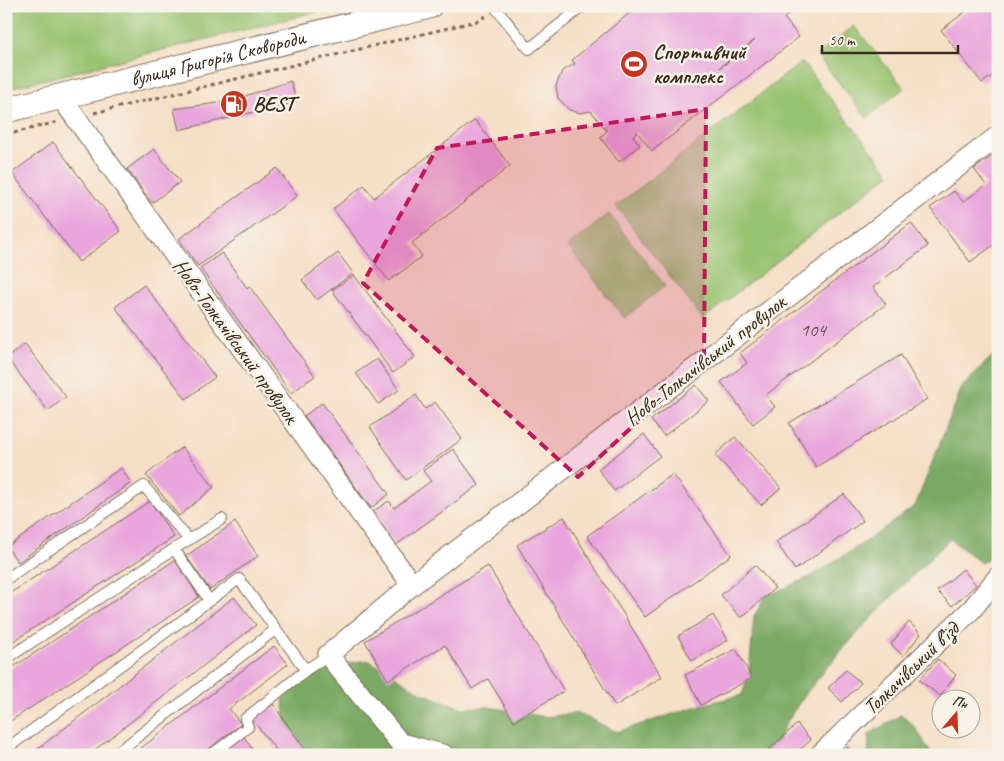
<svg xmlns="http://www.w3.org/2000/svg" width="1004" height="761" viewBox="0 0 1004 761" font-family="Caveat,sans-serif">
<rect width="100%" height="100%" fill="#f7f3e8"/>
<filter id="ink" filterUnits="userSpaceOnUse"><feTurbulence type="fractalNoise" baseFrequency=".02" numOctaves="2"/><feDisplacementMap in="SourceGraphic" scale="10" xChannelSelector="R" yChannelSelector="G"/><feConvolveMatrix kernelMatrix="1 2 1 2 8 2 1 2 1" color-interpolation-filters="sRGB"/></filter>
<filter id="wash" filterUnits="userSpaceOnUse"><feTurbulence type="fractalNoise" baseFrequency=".0096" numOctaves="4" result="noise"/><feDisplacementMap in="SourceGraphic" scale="20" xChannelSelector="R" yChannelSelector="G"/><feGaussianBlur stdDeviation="1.12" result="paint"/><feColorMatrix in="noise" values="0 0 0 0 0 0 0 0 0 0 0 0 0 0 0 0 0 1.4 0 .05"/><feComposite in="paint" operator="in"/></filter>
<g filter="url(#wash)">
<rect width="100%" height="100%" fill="#f5dfc6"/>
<path fill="#98c371" stroke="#6a7648" d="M 6,6 L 340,6 L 6,89 Z
M 854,26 L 904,88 L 867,118 L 817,55 Z
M 802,62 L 890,174 L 703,319 L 616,206 Z
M 609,214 L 665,286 L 624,318 L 568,246 Z"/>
<path fill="#7aa963" stroke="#5a6a40" d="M 998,350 L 998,509 L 994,523 L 996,553 L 981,563 L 950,539 C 912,577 775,707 775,755 L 290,755 L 283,699 L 306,670 L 368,660 L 422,693 L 462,708 L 489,707 L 545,717 L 578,713 L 617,732 L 701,705 L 742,695 L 749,673 L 754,616 L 766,596 L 810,577 L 868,540 L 915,506 L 962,387 Z
M 901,715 L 915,727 L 932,755 L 868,755 L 869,734 Z"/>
<g id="blocks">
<path fill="#e9a6dd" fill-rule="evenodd" d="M 638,6 L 798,6 L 784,18 L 799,37 L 652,151 L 637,132 L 633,136 L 640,145 L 619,162 L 600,137 L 607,131 L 591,111 L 580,113 L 569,110 L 558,98 L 556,86 L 562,71 L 575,64 L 572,60 ZM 755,40 L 720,68 L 720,67 Z
M 973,6 L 998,6 L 998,72 L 982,83 L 941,30 Z
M 291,81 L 296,102 L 179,130 L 174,109 L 218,103 L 231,94 L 245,96 Z
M 475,120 L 510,166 L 412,243 L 422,256 L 389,281 L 333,209 L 364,185 L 374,198 Z
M 53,142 L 121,231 L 79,262 L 12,173 Z
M 154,149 L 180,182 L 152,203 L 127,169 Z
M 998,152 L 998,242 L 970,262 L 930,208 L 954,191 L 963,202 L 986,185 L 974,169 Z
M 277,168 L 297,196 L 198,266 L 179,239 Z
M 911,223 L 928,246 L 873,287 L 886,304 L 766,395 L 775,407 L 753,424 L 721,382 L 747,363 L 740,353 Z
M 222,253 L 247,288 L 249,286 L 315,376 L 291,393 L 200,268 Z
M 338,253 L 353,273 L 317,300 L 302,280 Z
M 354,275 L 415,357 L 393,373 L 332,290 Z
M 144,285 L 215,377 L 186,399 L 115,307 Z
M 25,344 L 66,397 L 48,411 L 7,358 Z
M 901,355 L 927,399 L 816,467 L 789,423 Z
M 377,359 L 399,390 L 378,404 L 356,373 Z
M 696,385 L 709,401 L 664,436 L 651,420 Z
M 416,395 L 425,409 L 435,402 L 462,439 L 406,480 L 370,427 Z
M 322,403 L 389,494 L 371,508 L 304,416 Z
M 644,434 L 660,456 L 614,491 L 598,469 Z
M 735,437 L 781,488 L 761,505 L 715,455 Z
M 182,447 L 214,487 L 179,516 L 146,475 Z
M 453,449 L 479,485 L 396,545 L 372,512 L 389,501 L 394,508 L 431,481 L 423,471 Z
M 121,468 L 131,483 L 18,562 L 7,547 Z
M 673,474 L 731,555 L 645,617 L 587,536 Z
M 844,494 L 863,521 L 795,570 L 776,542 Z
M 150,501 L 174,537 L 6,646 L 6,596 Z
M 564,517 L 662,677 L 615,706 L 517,545 Z
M 235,522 L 258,556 L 210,590 L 186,556 Z
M 175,560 L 199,597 L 6,724 L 6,672 Z
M 755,565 L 775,588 L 741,618 L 721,595 Z
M 488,566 L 564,691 L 514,721 L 488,679 L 472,689 L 445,645 L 388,680 L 365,641 Z
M 963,569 L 976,585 L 952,606 L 937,591 Z
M 234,597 L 256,625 L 88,755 L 30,755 Z
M 713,615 L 728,640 L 692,661 L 678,636 Z
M 909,622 L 921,634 L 903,656 L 891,644 Z
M 274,646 L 288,664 L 229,709 L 241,724 L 201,755 L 132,755 Z
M 736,649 L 752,678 L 701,705 L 685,675 Z
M 938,659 L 956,675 L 940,696 L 919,680 Z
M 846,670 L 861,683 L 842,702 L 828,688 Z
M 273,704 L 309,755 L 280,755 L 252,719 Z
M 797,724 L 811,740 L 794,755 L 774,755 L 769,749 Z
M 243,735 L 256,755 L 222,755 L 220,751 Z
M 847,747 L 856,755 L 840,755 Z"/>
</g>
</g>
<g filter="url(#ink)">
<use href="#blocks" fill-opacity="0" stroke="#7c6959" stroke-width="1"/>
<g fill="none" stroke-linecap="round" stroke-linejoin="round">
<g stroke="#7c6959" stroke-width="12">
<path id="service" d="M 494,6 L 529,49 L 583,6
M 6,579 L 144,486 L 189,540
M 209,600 L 174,549 L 222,519
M 6,659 L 174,549
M 6,749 L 239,579 L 306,670 L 328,655
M 114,755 L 276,629
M 211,755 L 248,727 L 245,719 L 306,670"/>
</g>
<g stroke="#7c6959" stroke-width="22">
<path id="minor" d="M 60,96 L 412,585
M 444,755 L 400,743 L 328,655 L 412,585 L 998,136
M 820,755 L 972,609 L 998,577"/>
</g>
<g stroke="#7c6959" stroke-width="27">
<g id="tertiary">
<path id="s1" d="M 6,110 L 429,6"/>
</g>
</g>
<path stroke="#7c6959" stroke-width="3" stroke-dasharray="4 4" stroke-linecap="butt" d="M 94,113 L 477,21 L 486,16
M 6,135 L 57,122"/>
<use href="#service" stroke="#fff" stroke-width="10"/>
<use href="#minor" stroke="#fff" stroke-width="20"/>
<use href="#tertiary" stroke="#fff" stroke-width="25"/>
</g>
</g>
<path fill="#c2185b" fill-opacity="0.2" stroke="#c2185b" stroke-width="4" stroke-dasharray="10 6" stroke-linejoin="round" d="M 706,109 L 704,360 L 578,477 L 363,283 L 437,148 Z"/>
<defs>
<g id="stadium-disc" transform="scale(1.4375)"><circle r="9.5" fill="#c8321e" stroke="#f7f3e8"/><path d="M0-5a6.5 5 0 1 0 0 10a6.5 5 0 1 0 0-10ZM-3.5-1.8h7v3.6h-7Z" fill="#fff"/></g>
<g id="fuel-disc" transform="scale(1.4375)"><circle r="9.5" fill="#c8321e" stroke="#f7f3e8"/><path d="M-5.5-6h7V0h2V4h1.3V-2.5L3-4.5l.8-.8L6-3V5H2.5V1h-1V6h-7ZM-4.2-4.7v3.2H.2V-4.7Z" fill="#fff"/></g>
</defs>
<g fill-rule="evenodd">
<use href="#stadium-disc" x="634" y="64"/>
<use href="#fuel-disc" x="234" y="104"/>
</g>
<g text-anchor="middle" stroke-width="5" stroke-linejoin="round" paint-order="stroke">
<g font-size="19" fill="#66494e">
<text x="813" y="336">104</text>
</g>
<g font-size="21" font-weight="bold" fill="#3b2a1e" stroke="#f7f3e8" text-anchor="start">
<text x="653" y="59">Спортивний<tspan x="653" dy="24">комплекс</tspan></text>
<text x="253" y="111">BEST</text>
</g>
<g font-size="21" fill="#3b2a1e" stroke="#f7f3e8">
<text dy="7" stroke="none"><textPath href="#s1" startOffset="218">вулиця Григорія Сковороди</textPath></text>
<text transform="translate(236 341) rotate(54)" y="7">Ново-Толкачівський провулок</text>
<text transform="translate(705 360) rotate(-38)" y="7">Ново-Толкачівський провулок</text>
<text transform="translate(911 668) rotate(-44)" y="7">Толкачівський в’їзд</text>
</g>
</g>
<rect width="1004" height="761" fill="none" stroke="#f7f3e8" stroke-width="25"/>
<g transform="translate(956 714) rotate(19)"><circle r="24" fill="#f7f3e8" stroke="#aca397"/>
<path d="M0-4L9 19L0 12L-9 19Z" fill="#c8321e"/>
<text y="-8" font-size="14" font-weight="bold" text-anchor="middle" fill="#3b2a1e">Пн</text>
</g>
<path d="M822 45v8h136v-8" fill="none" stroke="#3b2a1e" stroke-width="2.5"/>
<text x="829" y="45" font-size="15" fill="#3b2a1e" stroke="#f7f3e8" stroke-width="4" paint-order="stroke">50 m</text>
</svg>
